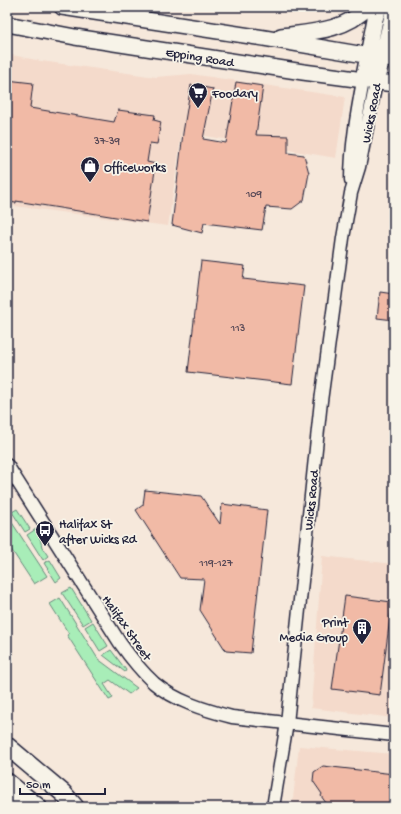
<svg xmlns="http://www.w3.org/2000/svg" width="401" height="814" viewBox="0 0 401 814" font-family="'Gochi Hand',sans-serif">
<rect width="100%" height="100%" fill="#f6e8db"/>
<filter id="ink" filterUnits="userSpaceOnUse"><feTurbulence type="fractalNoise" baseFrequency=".025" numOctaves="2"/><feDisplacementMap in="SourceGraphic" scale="8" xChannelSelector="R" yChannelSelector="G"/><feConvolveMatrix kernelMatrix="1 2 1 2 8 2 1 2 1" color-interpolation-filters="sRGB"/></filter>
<g filter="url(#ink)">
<path fill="#f4dacb" d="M 7,54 L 41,61 L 156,77 L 191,74 L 345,97 L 336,158 L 182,132 L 168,226 L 7,205 Z
M 322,556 L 394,564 L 394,718 L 311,708 Z
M 299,746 L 394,754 L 394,807 L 292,807 Z"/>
<path fill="#a8edb8" stroke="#65887a" d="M 17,509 L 30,529 L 25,532 L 12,512 Z
M 7,515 L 47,576 L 34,584 L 7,543 L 10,541 L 7,536 Z
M 36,529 L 39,534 L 42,547 L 48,556 L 43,560 L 27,535 Z
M 50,560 L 61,578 L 56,582 L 44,563 Z
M 71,588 L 91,620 L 83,625 L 62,593 Z
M 60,598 L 98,659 L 137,688 L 129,694 L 110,680 L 104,684 L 113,698 L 109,700 L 67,635 L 69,634 L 50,604 Z
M 93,622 L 108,646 L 100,651 L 85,627 Z
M 111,650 L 126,670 L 125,672 L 103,655 Z"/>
<path fill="#f1baa6" stroke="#22223b" d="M 7,80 L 33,83 L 30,108 L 114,122 L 118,110 L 155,115 L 154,120 L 161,122 L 157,144 L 150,143 L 147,162 L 156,164 L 147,222 L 16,201 L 16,203 L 7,202 Z
M 236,82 L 263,86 L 256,135 L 288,136 L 288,153 L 304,155 L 309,173 L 304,200 L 292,209 L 266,207 L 262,230 L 204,223 L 202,233 L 172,225 L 183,133 L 191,85 L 213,89 L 203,139 L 226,143 Z
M 201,261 L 245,266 L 243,279 L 304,286 L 292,384 L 188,372 Z
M 380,292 L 394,294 L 394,320 L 377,318 Z
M 145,490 L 201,496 L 220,524 L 222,504 L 267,510 L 251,653 L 226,651 L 200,610 L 204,579 L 180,578 L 136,510 L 143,505 Z
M 345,596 L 392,602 L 380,695 L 332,689 Z
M 323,766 L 394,774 L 392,807 L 329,807 L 321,796 L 322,794 L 313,781 L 314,772 Z"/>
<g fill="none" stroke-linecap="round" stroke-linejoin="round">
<g stroke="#22223b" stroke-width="15">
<path id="minor" d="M 351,180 C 351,147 357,113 363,81
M 7,465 L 120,643 C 130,657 141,671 154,683 C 175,701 205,710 232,717 L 394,735
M 273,807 L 287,723 L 321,401 L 343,238 L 351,193 L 359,167 L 376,83"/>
</g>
<g stroke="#22223b" stroke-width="18">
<path id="major" d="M 62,7 L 264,38 L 394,60
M 7,24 L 75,37 L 303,72 L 394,84
M 281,36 C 312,32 345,31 368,7
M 363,81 L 375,19 L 379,7
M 376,83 L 394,8"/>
</g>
<g stroke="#22223b" stroke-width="20">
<path id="highway" d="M 7,746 L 63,793 L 75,807
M 7,782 L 38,807
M 7,803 L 13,807"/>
</g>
<use href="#minor" stroke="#f7f3e8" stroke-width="12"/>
<use href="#major" stroke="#f7f3e8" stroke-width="15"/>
<use href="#highway" stroke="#f7f3e8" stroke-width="17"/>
</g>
</g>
<defs>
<g id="supermarket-pin" transform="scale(1)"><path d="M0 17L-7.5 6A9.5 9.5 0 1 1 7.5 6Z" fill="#22223b" stroke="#f7f3e8"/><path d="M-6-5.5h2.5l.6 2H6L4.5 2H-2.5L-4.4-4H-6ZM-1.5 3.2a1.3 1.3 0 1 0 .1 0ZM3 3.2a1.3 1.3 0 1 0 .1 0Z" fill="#fff"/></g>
<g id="shop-pin" transform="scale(1)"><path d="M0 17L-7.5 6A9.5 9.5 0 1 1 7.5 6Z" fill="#22223b" stroke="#f7f3e8"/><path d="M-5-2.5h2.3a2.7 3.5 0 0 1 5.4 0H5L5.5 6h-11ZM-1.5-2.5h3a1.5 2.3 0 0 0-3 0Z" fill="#fff"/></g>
<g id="bus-pin" transform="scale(1)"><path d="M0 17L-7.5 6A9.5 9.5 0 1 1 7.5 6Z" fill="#22223b" stroke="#f7f3e8"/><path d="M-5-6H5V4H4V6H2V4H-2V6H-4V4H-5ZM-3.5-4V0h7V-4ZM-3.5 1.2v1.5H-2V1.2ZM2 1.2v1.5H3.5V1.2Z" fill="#fff"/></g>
<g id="building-pin" transform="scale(1)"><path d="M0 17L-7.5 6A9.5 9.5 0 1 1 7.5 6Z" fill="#22223b" stroke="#f7f3e8"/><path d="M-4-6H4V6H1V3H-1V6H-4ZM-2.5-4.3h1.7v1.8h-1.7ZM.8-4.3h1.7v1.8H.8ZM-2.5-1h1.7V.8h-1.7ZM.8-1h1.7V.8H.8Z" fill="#fff"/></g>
</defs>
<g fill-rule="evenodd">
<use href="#supermarket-pin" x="198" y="92"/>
<use href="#shop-pin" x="90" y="166"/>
<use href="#bus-pin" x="45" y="530"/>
<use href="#building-pin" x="362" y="628"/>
</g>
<g text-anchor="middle" stroke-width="3.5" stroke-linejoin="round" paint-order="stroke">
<g font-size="11" fill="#564856">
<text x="107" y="144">37-39</text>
<text x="254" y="197">109</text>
<text x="238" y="331">113</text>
<text x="216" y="566">119-127</text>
</g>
<g font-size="13" fill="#22223b" stroke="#f7f3e8">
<text transform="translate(200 56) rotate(9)" y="5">Epping Road</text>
<text transform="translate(370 113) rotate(-79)" y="5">Wicks Road</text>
<text transform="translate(310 500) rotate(-84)" y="5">Wicks Road</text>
<text transform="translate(128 627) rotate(55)" y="5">Halifax Street</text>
</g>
<g font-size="13" fill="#22223b" stroke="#f7f3e8" text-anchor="start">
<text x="212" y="97">Foodary</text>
<text x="104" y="171">Officeworks</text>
<text x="59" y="528">Halifax St<tspan x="59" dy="15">after Wicks Rd</tspan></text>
<text x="348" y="626" text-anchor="end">Print<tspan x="348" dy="15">Media Group</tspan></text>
</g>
</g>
<rect width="401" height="814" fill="none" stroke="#f7f3e8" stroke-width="24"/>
<rect x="12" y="12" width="377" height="790" fill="none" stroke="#22223b" stroke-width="1.5" filter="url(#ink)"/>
<path d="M20 788v6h85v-6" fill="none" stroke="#22223b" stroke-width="2"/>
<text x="26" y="788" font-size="12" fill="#22223b" stroke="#f7f3e8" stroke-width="3" paint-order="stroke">50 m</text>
</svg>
